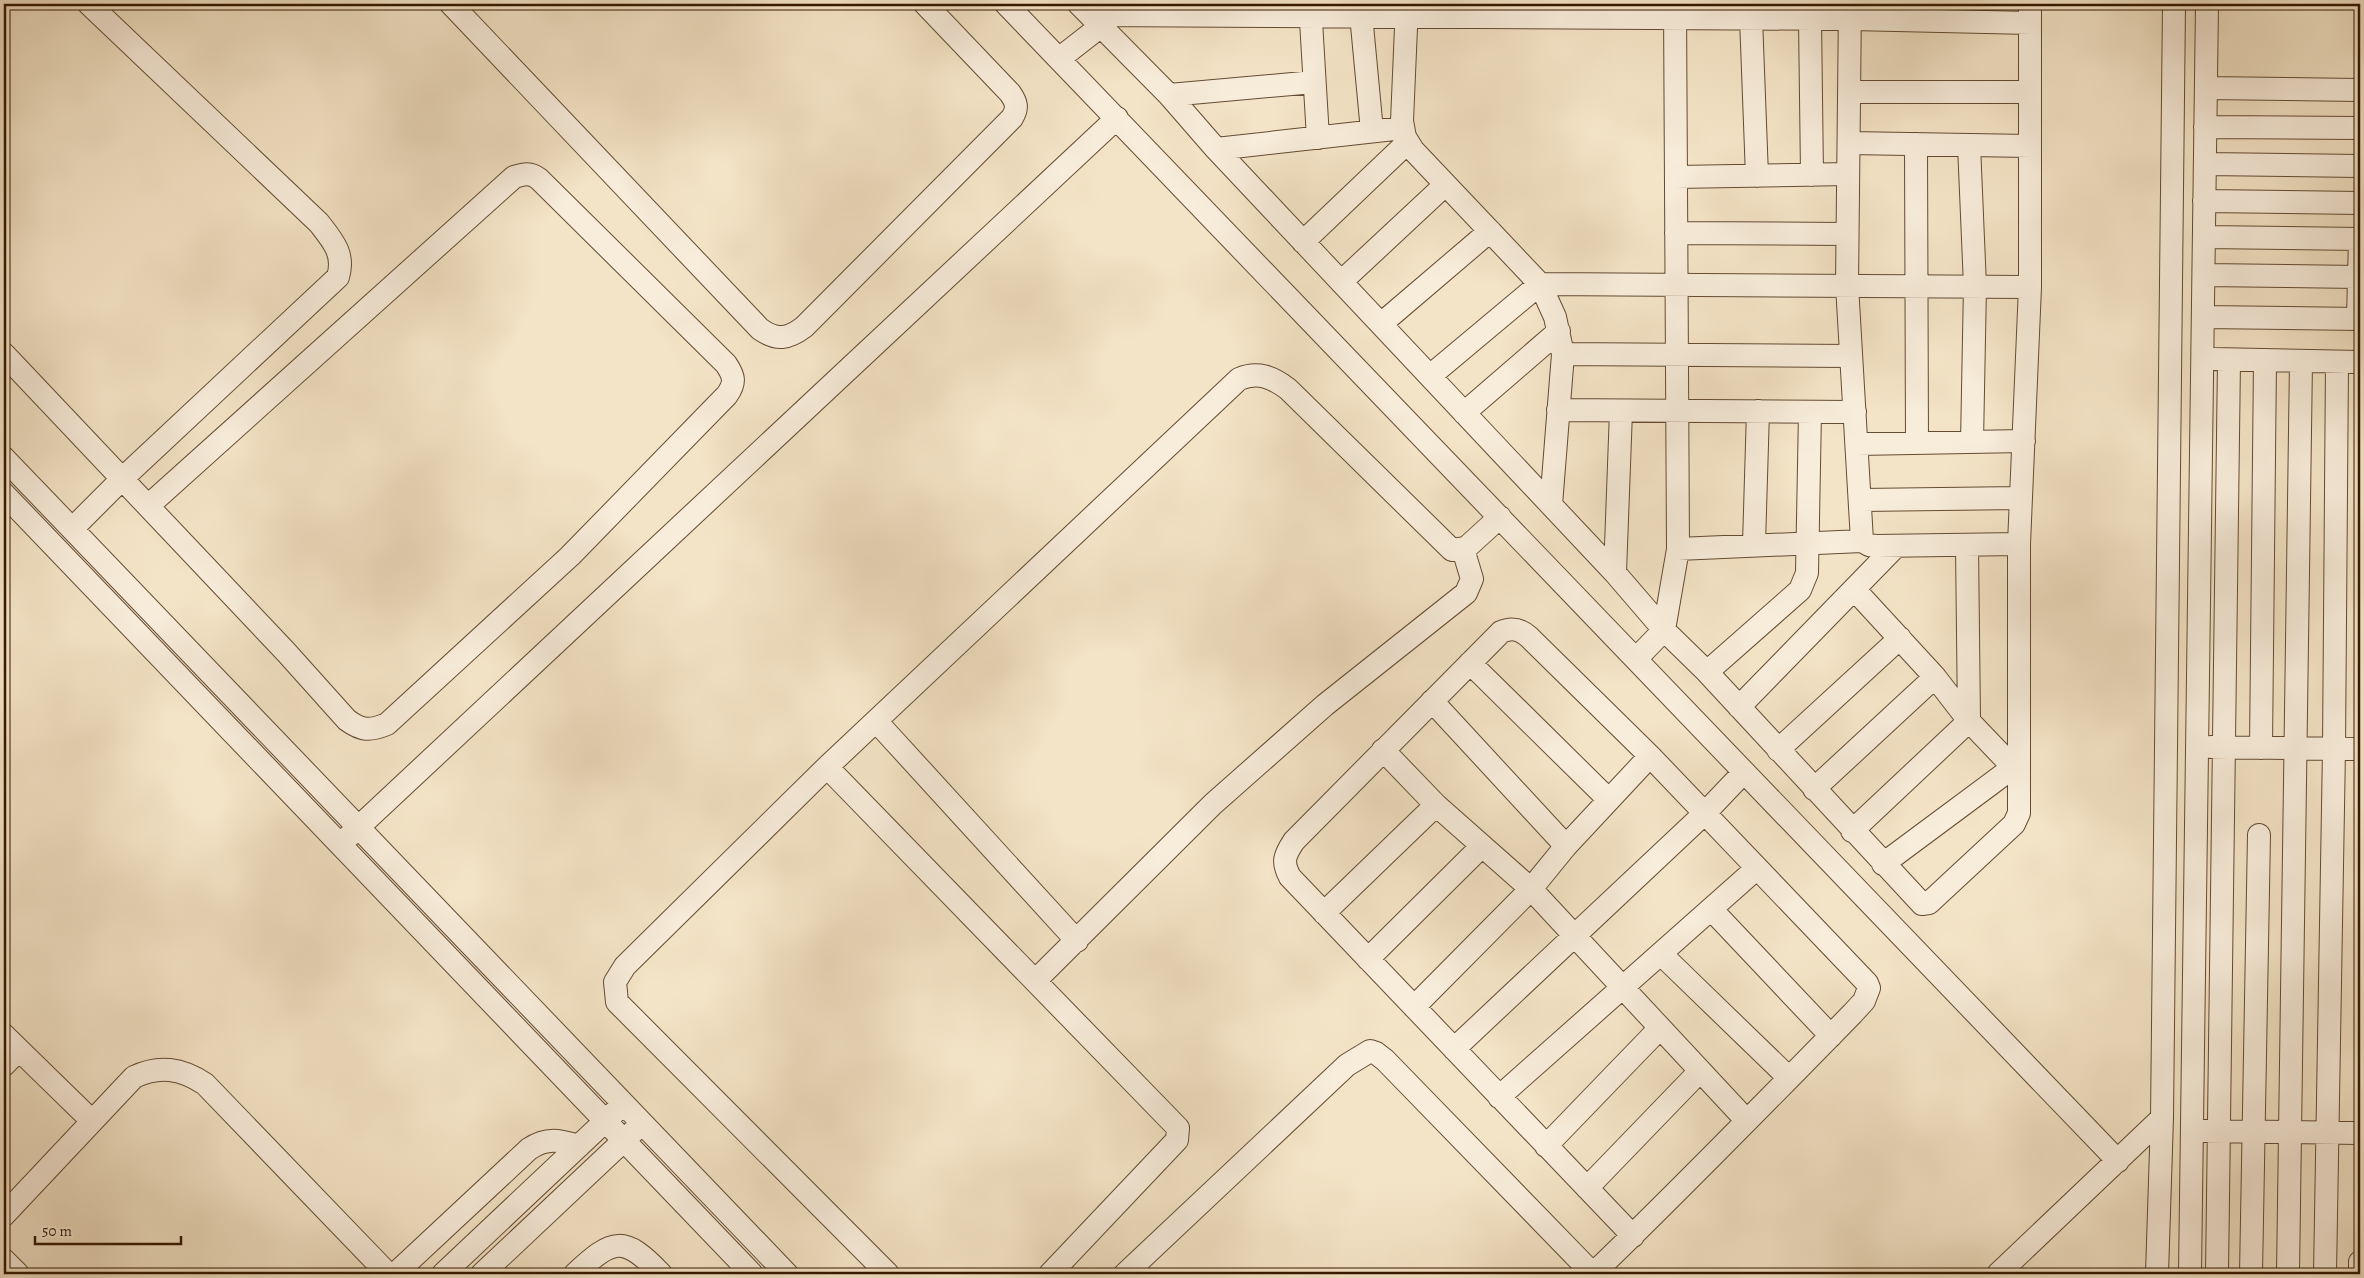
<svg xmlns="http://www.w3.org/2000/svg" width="2364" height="1278" viewBox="0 0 2364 1278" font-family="Alegreya,serif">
<rect width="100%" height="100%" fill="#f4e4c7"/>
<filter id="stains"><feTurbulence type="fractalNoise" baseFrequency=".004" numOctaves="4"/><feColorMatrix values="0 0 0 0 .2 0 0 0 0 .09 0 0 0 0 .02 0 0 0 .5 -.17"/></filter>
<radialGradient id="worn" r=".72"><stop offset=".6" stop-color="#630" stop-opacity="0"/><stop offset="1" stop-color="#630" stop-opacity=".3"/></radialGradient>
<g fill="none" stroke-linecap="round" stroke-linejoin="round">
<g stroke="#644b32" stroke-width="24">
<path id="minor" d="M 451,4 L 760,329 C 777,341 788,339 804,327 L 1012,118 C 1018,108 1017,103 1010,93 L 925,4
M 1006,4 L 2118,1161
M 1079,4 L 1169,95 L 1216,149 L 1615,573 L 1664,630 L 1707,672 L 1922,904 L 1929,903 L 2014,824 L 2019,813 L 2019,544 L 2030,287 L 2030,4
M 1310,4 L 1318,138
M 1360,4 L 1372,131
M 1407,4 L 1402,121 L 1405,137 L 1413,150 L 1540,284 L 1555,317 L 1563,354 L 1551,505
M 1850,4 L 1847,285 L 1862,541 L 1869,545 L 1876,546 L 2019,544
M 1090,15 L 1851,19 L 2030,23
M 1751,18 L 1757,176
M 1810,19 L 1812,175
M 1060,58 L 1101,26
M 2206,88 L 2360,90
M 1850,92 L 2030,92
M 1169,95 L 1314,82
M 2205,127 L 2360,128
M 1849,143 L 2030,146
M 1916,144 L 1917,443
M 1969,145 L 1975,286 L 1972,442
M 1216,149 L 1403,128
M 2205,164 L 2360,166
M 1676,177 L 1848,174
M 2204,201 L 2360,203
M 1676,233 L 1847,234
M 2204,237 L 2360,239
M 1303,242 L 1408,142
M 2204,275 L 2359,277
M 1341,282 L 1445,185
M 2203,317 L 2360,319
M 2358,319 L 2360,239
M 1381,324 L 1490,231
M 4,354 L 286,652 L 347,720 C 362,731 370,731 387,724 L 570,556 L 727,395 C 736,382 734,376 726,364 L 539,179 C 530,172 524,174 514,177 L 148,506
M 1563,354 L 1851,356
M 2214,359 L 2360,362
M 1430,376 L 1540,284 L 2030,287
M 1558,410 L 1855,412
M 1464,413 L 1559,331
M 1857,444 L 2024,441
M 4,458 L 787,1274
M 4,494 L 752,1274
M 1861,500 L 2021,498
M 72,529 L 122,479 L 338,277 C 345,254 333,241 319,223 L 89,4
M 1754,544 L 1758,411
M 1678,549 L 1862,541
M 1615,573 L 1621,411
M 1854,589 L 1935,677 L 1969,721 L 2013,767
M 1636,659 L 1664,630 L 1678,549 L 1675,4
M 1470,663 L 1609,800
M 1707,672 L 1800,590 L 1807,573 L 1810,412
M 1432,701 L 1566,846
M 1739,707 L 1896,546
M 876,721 L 1077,941
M 2211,747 L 2360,749
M 2261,748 L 2265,360
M 1383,750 L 1436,805 L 1531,889 L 1747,1121
M 1778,750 L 1900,638
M 827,767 L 1178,1128 L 1177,1140 L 1050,1274
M 1814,789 L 1935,677
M 1852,831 L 1969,721 L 1967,545
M 347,838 L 1117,118
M 1883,864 L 2019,763
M 1711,909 L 1831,1036
M 1324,913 L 1436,805
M 1661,954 L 1789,1078
M 1368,959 L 1481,847
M 1036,980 L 1213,804 L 1325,705 L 1466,593 L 1472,579 L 1463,549
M 1414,1007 L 1531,889 L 1566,846 L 1650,756
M 4,1035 L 92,1121
M 1454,1049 L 1705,813 L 1744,772
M 4,1065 L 19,1050
M 1499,1097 L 1756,869
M 2204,1131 L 2360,1133
M 1546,1146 L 1660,1028
M 1587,1188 L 1700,1071
M 4,1215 L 134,1077 C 159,1065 181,1068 205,1084 L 388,1274
M 4,1260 L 18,1274
M 395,1274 L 529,1149 C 547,1137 559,1140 579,1146
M 443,1274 L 617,1110
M 482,1274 L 636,1129
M 575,1274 C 613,1238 624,1235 661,1274
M 888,1274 L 617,1002 L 615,982 L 625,966 L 827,767 L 1239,379 C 1258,371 1272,377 1288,389 L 1452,550 L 1466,548 L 1500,517
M 1125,1274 L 1347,1065 L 1370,1051 L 1376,1053 L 1385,1060 L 1593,1274
M 1593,1274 C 1681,1189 1767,1101 1853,1013 L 1864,1001 L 1869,988 L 1867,983 L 1650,756 L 1529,637 C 1520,629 1512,627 1501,632 L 1294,841 C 1284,856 1282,862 1290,877 L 1633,1236
M 1998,1274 L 2162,1118
M 2157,1274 L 2162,1118 L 2174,4
M 2190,1274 L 2207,4
M 2217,1274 L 2229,360
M 2251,1274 L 2259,835
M 2288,1274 L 2301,361
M 2325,1274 L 2334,749 L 2337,362
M 2360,1274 L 2360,1262"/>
</g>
<use href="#minor" stroke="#f8eddb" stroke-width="22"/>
</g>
<rect width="2364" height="1278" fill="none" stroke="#f4e4c7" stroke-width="20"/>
<rect x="5" y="5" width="2354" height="1268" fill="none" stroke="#341800" stroke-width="2.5"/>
<rect x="10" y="10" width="2344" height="1258" fill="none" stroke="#341800"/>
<path d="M35 1236v8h146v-8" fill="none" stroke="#341800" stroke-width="2.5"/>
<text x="42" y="1236" font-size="15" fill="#341800" stroke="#f8eddb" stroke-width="4" paint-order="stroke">50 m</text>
<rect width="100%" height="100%" filter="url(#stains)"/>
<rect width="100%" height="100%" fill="url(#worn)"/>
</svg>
